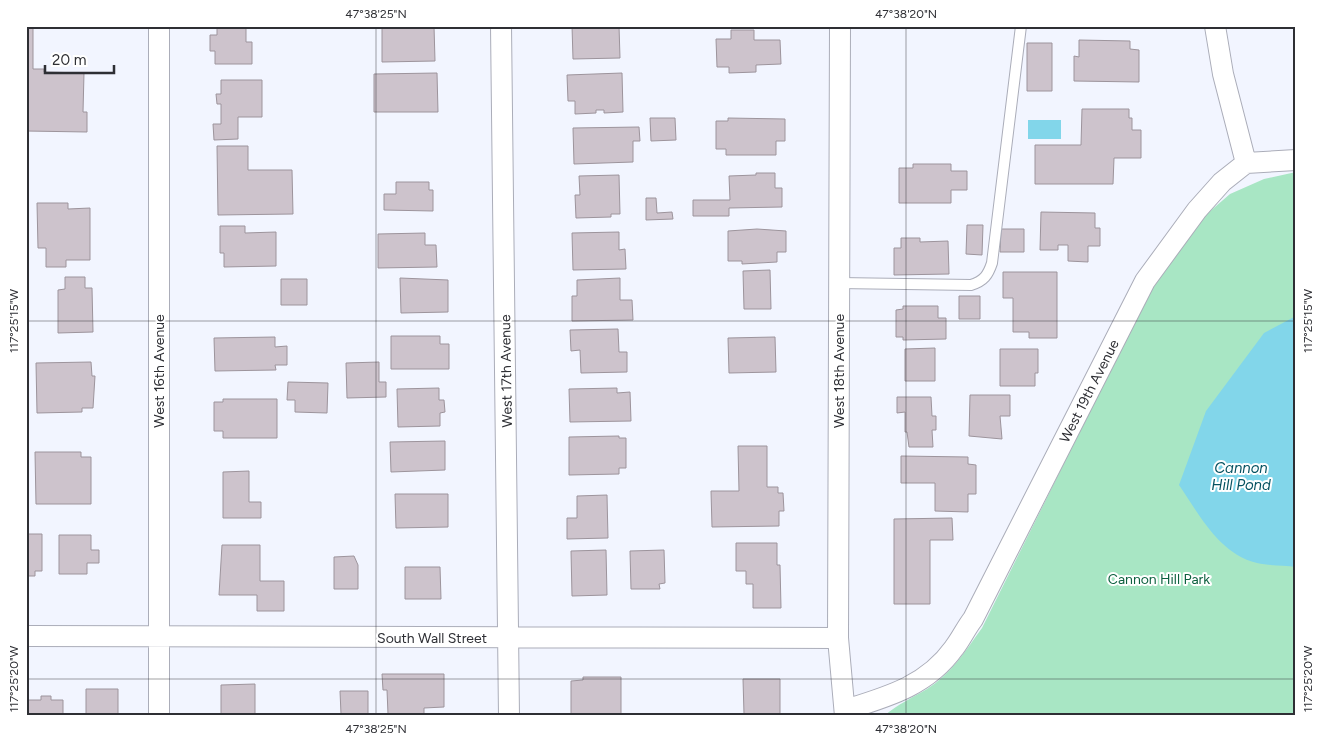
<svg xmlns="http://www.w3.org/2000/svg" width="1322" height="742" viewBox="0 0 1322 742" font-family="Figtree,sans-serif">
<rect width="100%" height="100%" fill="#f2f5ff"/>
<path fill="#a8e6c4" d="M 1296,172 L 1296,716 L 884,716 C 898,704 912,698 927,689 C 951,674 966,650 982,628 L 1155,281 L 1201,219 L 1230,194 L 1264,179 Z"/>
<path fill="#82d6ea" d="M 1028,120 L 1061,120 L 1061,139 L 1028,139 Z
M 1296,316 L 1296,567 C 1283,565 1269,566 1257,563 C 1219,554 1199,514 1179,485 L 1206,411 L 1264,333 Z"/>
<path fill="#cdc3cc" stroke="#9d949c" d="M 26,26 L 33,26 L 33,69 L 44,69 L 44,72 L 84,73 L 83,112 L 87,112 L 87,132 L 26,131 Z
M 217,26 L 246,26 L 246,42 L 252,42 L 252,64 L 215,64 L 215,51 L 210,51 L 210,35 L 217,35 Z
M 382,26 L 434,26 L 435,61 L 382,62 Z
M 572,26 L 619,26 L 620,58 L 573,59 Z
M 731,30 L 754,30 L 754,40 L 780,40 L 781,64 L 756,65 L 756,72 L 729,73 L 729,67 L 717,67 L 716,39 L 731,39 Z
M 1079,40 L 1130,41 L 1130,49 L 1139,50 L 1139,82 L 1074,81 L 1074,56 L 1079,57 Z
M 1027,43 L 1052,43 L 1052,91 L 1027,91 Z
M 437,73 L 438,112 L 374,112 L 374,74 Z
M 622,73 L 623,112 L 604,113 L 604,110 L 596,110 L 596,113 L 575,114 L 575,101 L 568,101 L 567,75 Z
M 221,80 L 262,80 L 262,117 L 238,117 L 238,139 L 214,140 L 213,124 L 221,124 L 221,104 L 217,104 L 216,94 L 221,94 Z
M 1082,109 L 1129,109 L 1129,118 L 1132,118 L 1132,130 L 1141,130 L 1141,158 L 1114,158 L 1113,184 L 1035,184 L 1035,145 L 1081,145 Z
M 650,118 L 675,118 L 676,140 L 651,141 Z
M 728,118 L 785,119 L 785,141 L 776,141 L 776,155 L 726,155 L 726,149 L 716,149 L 716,121 L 728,121 Z
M 639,127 L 640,141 L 633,141 L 633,162 L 574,164 L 573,128 Z
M 217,146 L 248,146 L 248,170 L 292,170 L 293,214 L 218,215 Z
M 913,164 L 951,164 L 951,171 L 967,171 L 967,190 L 951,190 L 951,203 L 899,203 L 899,168 L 913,168 Z
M 756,173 L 775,173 L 775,188 L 782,188 L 782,207 L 729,208 L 729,216 L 693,216 L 693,200 L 730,200 L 729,176 L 756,175 Z
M 619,175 L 620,214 L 611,214 L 611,217 L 576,218 L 575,195 L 580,195 L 579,176 Z
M 396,182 L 429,182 L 429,190 L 433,190 L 433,211 L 384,210 L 384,194 L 396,194 Z
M 646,198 L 656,198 L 657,213 L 672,212 L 673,219 L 646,220 Z
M 37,203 L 68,203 L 68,209 L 90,208 L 90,260 L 66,260 L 66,267 L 46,267 L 46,248 L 38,248 Z
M 1041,212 L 1095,213 L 1095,228 L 1100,228 L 1100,246 L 1088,246 L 1088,262 L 1068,261 L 1068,245 L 1058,245 L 1058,250 L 1040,250 Z
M 967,225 L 983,225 L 982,255 L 966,254 Z
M 220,226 L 245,226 L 245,233 L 276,232 L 276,266 L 224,267 L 224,253 L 220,253 Z
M 757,229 L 786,231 L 786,252 L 777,252 L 777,262 L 742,264 L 742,261 L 728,261 L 728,231 Z
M 1001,229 L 1024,229 L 1024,252 L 1000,252 Z
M 619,232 L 619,250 L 625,249 L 626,269 L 573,270 L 572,233 Z
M 425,233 L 425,245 L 436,245 L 437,267 L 378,268 L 378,234 Z
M 901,238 L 920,238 L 920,242 L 948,241 L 949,274 L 894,275 L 894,248 L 901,248 Z
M 770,270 L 771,309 L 744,309 L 743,271 Z
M 1003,272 L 1057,272 L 1057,338 L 1029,338 L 1029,332 L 1013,332 L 1013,298 L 1003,298 Z
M 65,277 L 85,277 L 85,288 L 92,288 L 93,332 L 58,333 L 58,290 L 65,289 Z
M 400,278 L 448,280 L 448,312 L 401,313 Z
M 620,278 L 620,300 L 632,300 L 633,320 L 572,321 L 572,296 L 577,296 L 577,280 Z
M 281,279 L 307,279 L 307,305 L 281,305 Z
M 959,296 L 980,296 L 980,319 L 959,319 Z
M 903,306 L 938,306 L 938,318 L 946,318 L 946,339 L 903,340 L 903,337 L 896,337 L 896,310 L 903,309 Z
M 618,329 L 619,352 L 627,352 L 627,372 L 581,373 L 580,350 L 571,351 L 570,330 Z
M 391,336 L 440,336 L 440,344 L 449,344 L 449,369 L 391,369 Z
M 275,337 L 275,347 L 287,346 L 287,365 L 275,365 L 276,370 L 215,371 L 214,338 Z
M 775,337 L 776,372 L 729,373 L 728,338 Z
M 935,348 L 935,381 L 905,381 L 905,349 Z
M 1000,349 L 1038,349 L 1038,373 L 1035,373 L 1035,386 L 1000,386 Z
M 91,362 L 92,376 L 95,376 L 93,408 L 82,408 L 82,412 L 37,413 L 36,363 Z
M 379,362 L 379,382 L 386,382 L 386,397 L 347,398 L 346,363 Z
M 288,382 L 328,383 L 327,413 L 295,412 L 295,400 L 287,400 Z
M 439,388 L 439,400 L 444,400 L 445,412 L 440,413 L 440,426 L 398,427 L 397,389 Z
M 617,388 L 617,393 L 630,392 L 631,421 L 570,422 L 569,389 Z
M 970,395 L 1010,395 L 1010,416 L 1000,416 L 1002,439 L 969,436 Z
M 897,397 L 931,397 L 932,416 L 936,416 L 936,430 L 932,430 L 933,447 L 909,447 L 907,432 L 905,432 L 905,412 L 897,413 Z
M 223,399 L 277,399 L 277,438 L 223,438 L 223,431 L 214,431 L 214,402 L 223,402 Z
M 619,436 L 619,438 L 626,438 L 626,468 L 619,468 L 619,474 L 569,475 L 569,437 Z
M 445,441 L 445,470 L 391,472 L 390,442 Z
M 738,446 L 767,446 L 767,487 L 778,487 L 778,493 L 783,493 L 784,511 L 779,511 L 779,526 L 712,527 L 711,491 L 739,491 Z
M 35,452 L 81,452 L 81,457 L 91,457 L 91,504 L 36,504 Z
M 901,456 L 968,457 L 968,464 L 976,465 L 976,494 L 968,494 L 968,512 L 935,511 L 935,483 L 901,483 Z
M 249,471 L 249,502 L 261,502 L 261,518 L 223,518 L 223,472 Z
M 395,494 L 448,494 L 448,527 L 396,528 Z
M 607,495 L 608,538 L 567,539 L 567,518 L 577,518 L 577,496 Z
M 952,518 L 953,540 L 930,540 L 930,604 L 894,604 L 894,519 Z
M 26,534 L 42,534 L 42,571 L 35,571 L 35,576 L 26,576 Z
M 59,535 L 91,535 L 91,550 L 99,550 L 99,563 L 87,563 L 87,574 L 59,574 Z
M 736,543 L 777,543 L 777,565 L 780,565 L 781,608 L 753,608 L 753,584 L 746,584 L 746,571 L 736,571 Z
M 222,545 L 260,545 L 260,581 L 284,581 L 284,611 L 257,611 L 257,595 L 219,595 Z
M 606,550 L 607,595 L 572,596 L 571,551 Z
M 664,550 L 665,583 L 659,584 L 660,589 L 631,589 L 630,551 Z
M 354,556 L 358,565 L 358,589 L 334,589 L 334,557 Z
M 405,567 L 440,567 L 441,599 L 405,599 Z
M 382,674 L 444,674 L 444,707 L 424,708 L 424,714 L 388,714 L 387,690 L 383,690 Z
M 583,677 L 621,677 L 621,714 L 571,715 L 571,681 L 583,680 Z
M 743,679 L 780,679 L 780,714 L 744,714 Z
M 255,684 L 255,716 L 221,716 L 221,685 Z
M 86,689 L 118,689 L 118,716 L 86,716 Z
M 340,691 L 368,691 L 368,714 L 341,714 Z
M 41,696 L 51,696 L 51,700 L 63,700 L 63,716 L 28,716 L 28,700 L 41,700 Z"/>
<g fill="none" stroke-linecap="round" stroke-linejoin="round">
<g stroke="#abadb9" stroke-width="12">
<path id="service" d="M 839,283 L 971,285 C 984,281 988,275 992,263 L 1021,26"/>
</g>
<g stroke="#abadb9" stroke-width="22">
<path id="minor" d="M 159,26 L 159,716
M 501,26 L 509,716
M 840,26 L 838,638 L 845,716
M 1246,163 L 1296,160
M 26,636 L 838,638
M 845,710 C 887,697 927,686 954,648 C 961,639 966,628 973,619 L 1145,281 L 1197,210 L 1222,182 L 1246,163 L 1223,74 L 1215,26"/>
</g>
<use href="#service" stroke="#fff" stroke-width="10"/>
<use href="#minor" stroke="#fff" stroke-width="20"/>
</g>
<path fill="none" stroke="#2e2f34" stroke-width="1" stroke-opacity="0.45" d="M 376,26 L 376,716M 906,26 L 906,716M 26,321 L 1296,321M 26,679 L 1296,679"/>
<g text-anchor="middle" stroke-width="4" stroke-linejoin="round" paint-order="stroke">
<g font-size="14" fill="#2e2f34" stroke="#fff">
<text transform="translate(159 371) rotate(-90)" y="5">West 16th Avenue</text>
<text transform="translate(506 371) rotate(-91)" y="5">West 17th Avenue</text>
<text transform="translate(839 371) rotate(-90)" y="5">West 18th Avenue</text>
<text transform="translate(1089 391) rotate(-63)" y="5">West 19th Avenue</text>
<text x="432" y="643">South Wall Street</text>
</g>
<g font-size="14" fill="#0c603f" stroke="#fff">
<text x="1159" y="584">Cannon Hill Park</text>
</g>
<g font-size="15" font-style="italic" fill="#055261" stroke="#fff">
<text x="1241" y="473">Cannon<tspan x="1241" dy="17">Hill Pond</tspan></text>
</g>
</g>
<rect width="1322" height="742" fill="none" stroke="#ffffff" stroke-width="55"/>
<path d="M45 65v8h69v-8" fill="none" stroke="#2e2f34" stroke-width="2.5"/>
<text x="52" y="65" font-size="15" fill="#2e2f34" stroke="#ffffff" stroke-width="4" paint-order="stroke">20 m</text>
<rect x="28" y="28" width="1266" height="686" fill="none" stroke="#2e2f34" stroke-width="2"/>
<g font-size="12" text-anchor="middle" fill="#2e2f34">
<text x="376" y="18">47°38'25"N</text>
<text x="906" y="18">47°38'20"N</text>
<text transform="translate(1308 321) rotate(-90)" y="4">117°25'15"W</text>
<text transform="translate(14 321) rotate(-90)" y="4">117°25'15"W</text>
<text transform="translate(1308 679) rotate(-90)" y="4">117°25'20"W</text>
<text transform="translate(14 679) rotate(-90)" y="4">117°25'20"W</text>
<text x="376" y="733">47°38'25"N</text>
<text x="906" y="733">47°38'20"N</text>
</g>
</svg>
